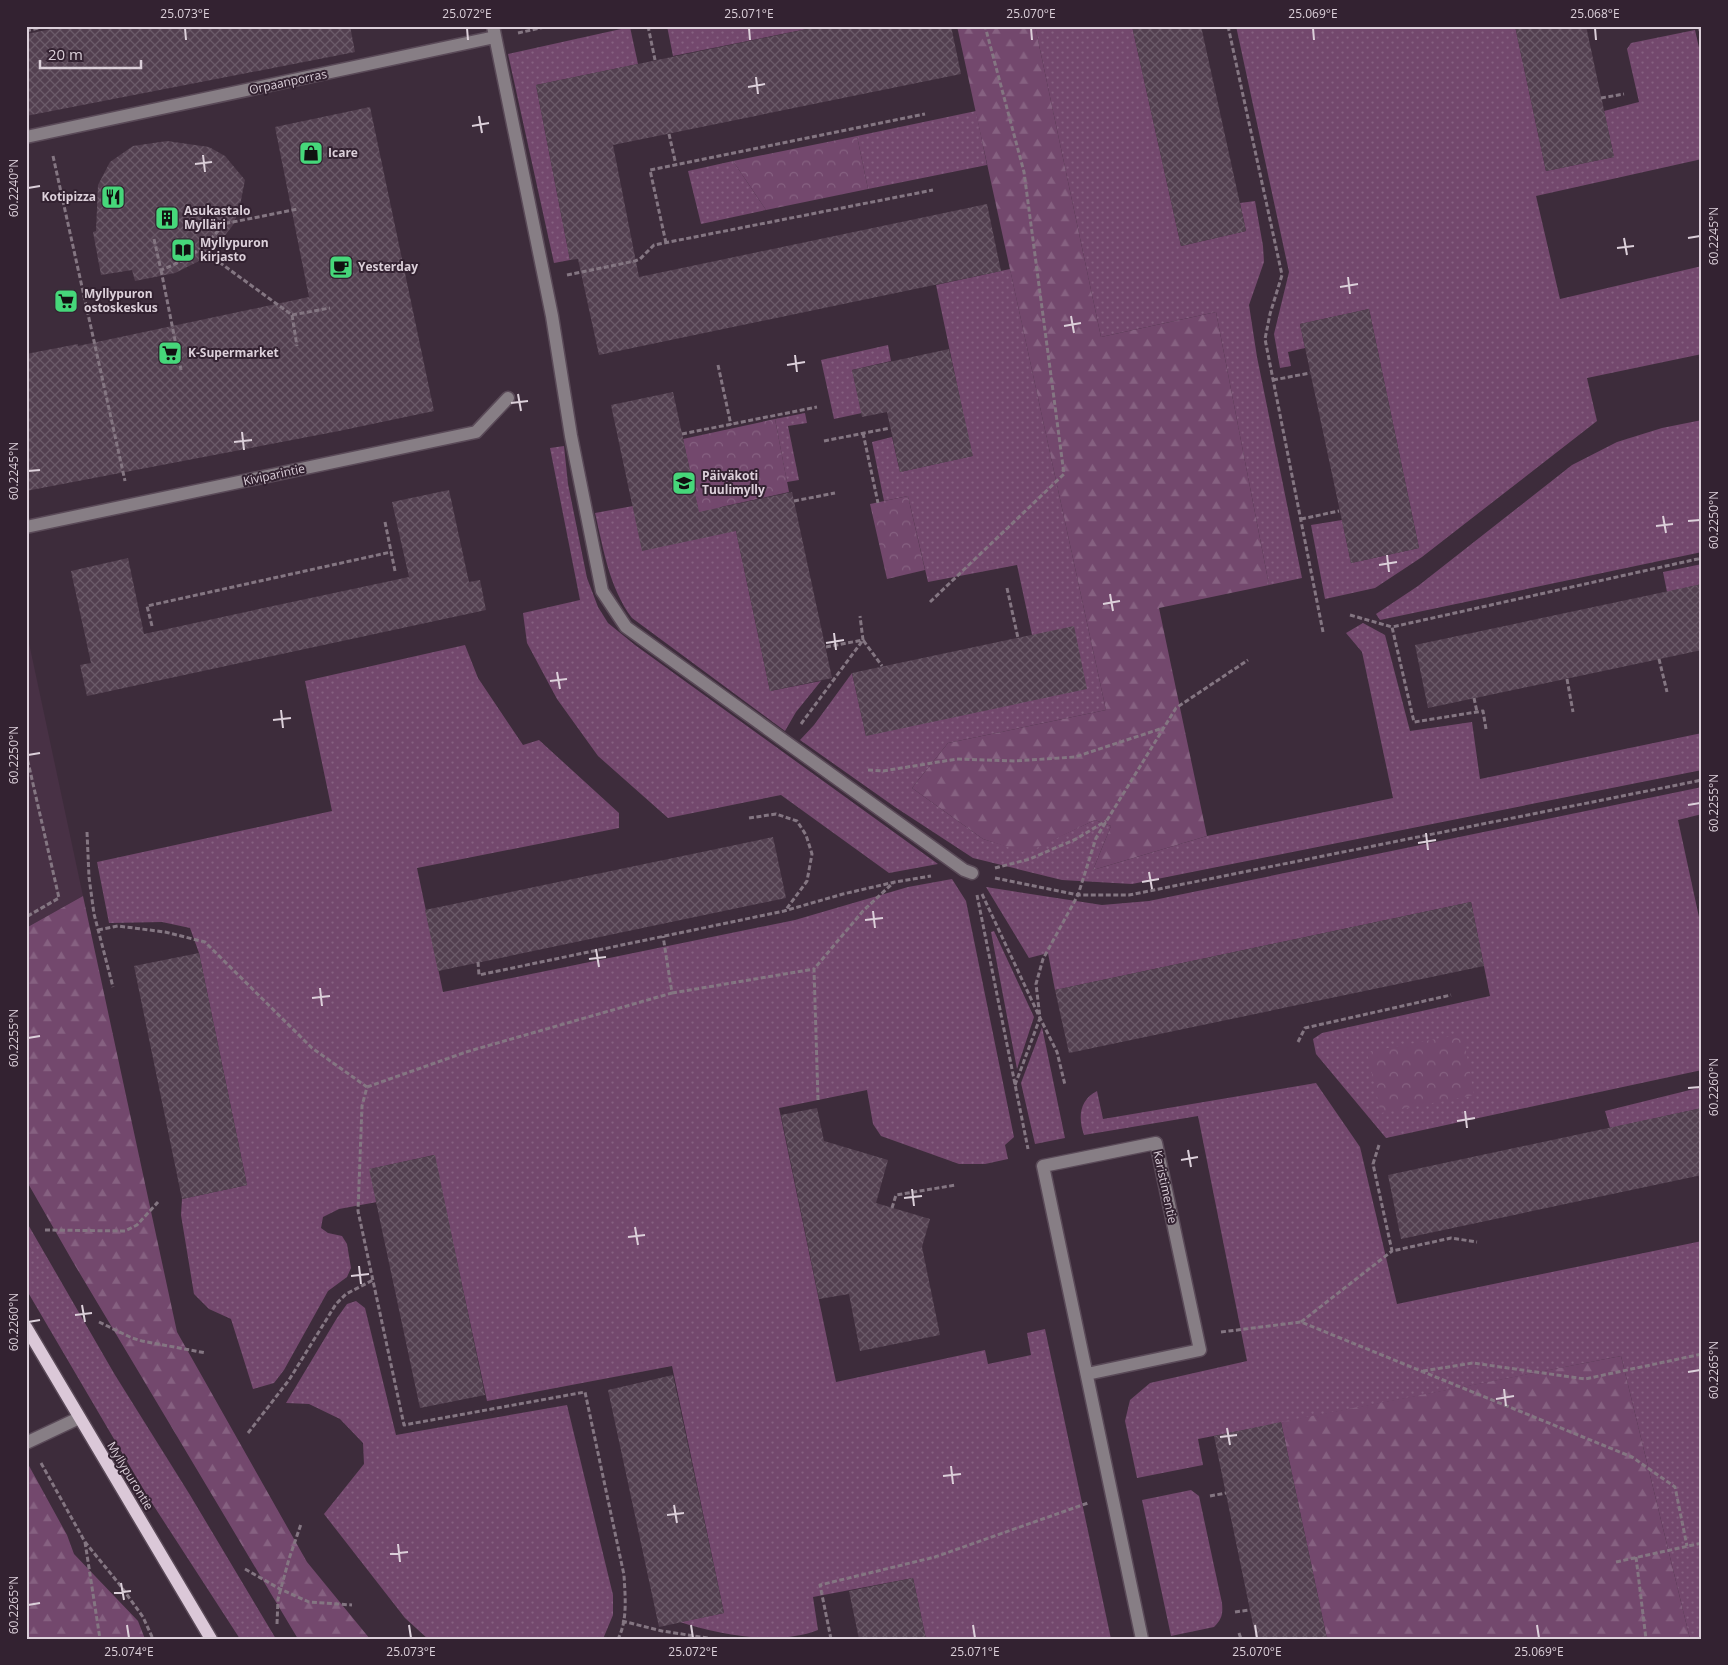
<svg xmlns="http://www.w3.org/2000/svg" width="1728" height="1665" viewBox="0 0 1728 1665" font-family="'Open Sans',sans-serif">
<defs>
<pattern id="grass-dots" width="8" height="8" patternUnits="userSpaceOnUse" patternTransform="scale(1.25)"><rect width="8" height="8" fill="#73486d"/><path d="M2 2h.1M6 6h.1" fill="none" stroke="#866181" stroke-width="1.8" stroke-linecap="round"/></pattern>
<pattern id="forest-firs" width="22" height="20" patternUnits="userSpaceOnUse" patternTransform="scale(1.25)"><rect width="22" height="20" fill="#73486d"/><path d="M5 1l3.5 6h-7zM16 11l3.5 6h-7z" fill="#866181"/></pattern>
<pattern id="park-crowns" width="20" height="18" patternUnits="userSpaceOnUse" patternTransform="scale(1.25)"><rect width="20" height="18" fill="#73486d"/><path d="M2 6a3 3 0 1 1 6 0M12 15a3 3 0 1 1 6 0" fill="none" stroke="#866181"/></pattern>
<pattern id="building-cross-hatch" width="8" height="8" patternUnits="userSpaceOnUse" patternTransform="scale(1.25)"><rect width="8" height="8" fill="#534050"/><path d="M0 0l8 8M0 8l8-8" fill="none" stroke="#6b5b69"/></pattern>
</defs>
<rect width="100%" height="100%" fill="#3d2c3b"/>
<path fill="#483145" d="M 26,629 L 83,896 L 26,928 Z"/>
<path fill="url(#grass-dots)" d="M 667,26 L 822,26 L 673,56 Z
M 1035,26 L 1132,26 L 1181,246 L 1246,231 L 1240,203 L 1255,201 L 1263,246 L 1264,262 L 1249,305 L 1257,357 L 1302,578 L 1269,585 L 1216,312 L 1101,337 Z
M 1236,26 L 1515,26 L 1546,171 L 1614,157 L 1604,111 L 1639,102 L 1627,49 L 1631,43 L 1695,30 L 1702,61 L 1702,159 L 1536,196 L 1560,299 L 1702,266 L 1702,354 L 1587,378 L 1597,421 L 1422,557 L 1375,588 L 1325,599 L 1311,525 L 1342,520 L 1351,563 L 1419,548 L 1369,309 L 1300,324 L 1305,348 L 1288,352 L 1291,366 L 1280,368 L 1274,334 L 1289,272 Z
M 630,27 L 638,64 L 536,85 L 570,260 L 554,263 L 508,54 Z
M 976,111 L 987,165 L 868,189 L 857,136 Z
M 733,161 L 766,210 L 701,224 L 688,171 Z
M 1010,269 L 1106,710 L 948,743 L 912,788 L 983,839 L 1026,852 L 1095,820 L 1111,826 L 1093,870 L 1207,836 L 1393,798 L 1362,652 L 1346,633 L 1363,623 L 1385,635 L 1410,731 L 1472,722 L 1480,779 L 1702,733 L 1702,770 L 1132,884 L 1062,880 L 973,858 L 895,807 L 800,740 L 814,725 L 852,673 L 866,736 L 1032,635 L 1017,565 L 928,582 L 908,496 L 884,501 L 872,442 L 892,437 L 900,472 L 972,456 L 936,285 Z
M 888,345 L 891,361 L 852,370 L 862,413 L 834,419 L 821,360 Z
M 805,413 L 807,423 L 788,426 L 799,480 L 787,482 L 775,419 Z
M 1702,420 L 1702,552 L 1380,620 L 1376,614 L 1418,586 L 1572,465 L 1617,442 L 1662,428 Z
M 564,446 L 568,484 L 587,578 L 598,607 L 608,623 L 635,645 L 938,864 L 889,873 L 781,795 L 668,818 L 598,756 L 557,699 L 527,643 L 523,613 L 580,600 L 550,448 Z
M 633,506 L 736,531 L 770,691 L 821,681 L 796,712 L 785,731 L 632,618 C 609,587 604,551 595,513 Z
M 1702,564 L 1702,584 L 1667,592 L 1663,572 Z
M 465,645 L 478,678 L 523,745 L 539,740 L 619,813 L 619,828 L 417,868 L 443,992 L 795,920 L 908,887 L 952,879 L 966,901 L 1014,1137 L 1005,1145 L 1008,1159 L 985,1164 L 959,1164 L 881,1136 L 873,1124 L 867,1090 L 779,1108 L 836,1382 L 985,1350 L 988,1364 L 1031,1355 L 1027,1333 L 1045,1329 L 1111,1639 L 926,1639 L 913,1578 L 813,1597 L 818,1630 C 777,1646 721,1635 680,1622 L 724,1613 L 672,1366 L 487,1401 L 434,1155 L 370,1169 L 377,1202 L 339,1209 L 323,1217 L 321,1228 L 328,1233 L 342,1236 L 347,1244 L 351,1268 L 347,1277 L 328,1291 L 284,1370 L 274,1383 L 253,1389 L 231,1319 L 209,1309 L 194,1294 L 181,1215 L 182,1199 L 247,1185 L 199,953 L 190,928 L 162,922 L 109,923 L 97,862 L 332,811 L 305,681 Z
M 1702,787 L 1702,814 L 1678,820 L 1702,931 L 1702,1070 L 1386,1138 L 1316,1054 L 1313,1039 L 1322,1033 L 1490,996 L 1471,902 L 1055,990 L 1048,953 L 1029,958 L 986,887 L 1102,905 L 1149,901 Z
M 994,931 L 1034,1017 L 1017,1069 L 991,932 Z
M 1042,1027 L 1065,1138 L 1035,1144 L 1021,1083 Z
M 1316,1083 L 1360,1147 L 1397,1304 L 1702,1241 L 1702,1639 L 1690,1639 L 1621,1356 L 1198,1439 L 1203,1465 L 1137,1478 L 1125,1421 L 1130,1400 L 1150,1383 L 1247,1361 L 1198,1116 L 1084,1135 C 1078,1118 1079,1100 1097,1091 L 1103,1119 Z
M 1702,1087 L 1702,1108 L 1610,1128 L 1605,1111 Z
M 26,1221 L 115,1375 L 190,1495 L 276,1639 L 240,1639 L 148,1497 L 26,1289 Z
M 356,1301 L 365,1308 L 396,1435 L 567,1405 L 613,1595 L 613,1615 L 603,1639 L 428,1639 L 405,1618 L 324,1514 L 364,1464 L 363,1443 L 340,1419 L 309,1404 L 286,1403 L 337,1318 L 347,1304 Z
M 1191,1490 L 1199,1496 L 1222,1603 C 1223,1614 1222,1619 1214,1627 L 1171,1636 L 1142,1500 Z"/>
<path fill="url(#forest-firs)" d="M 957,26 L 1035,26 L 1101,337 L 1216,312 L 1269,585 L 1159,608 L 1207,836 L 1093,870 L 1111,826 L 1095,820 L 1026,853 L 983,839 L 912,788 L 948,743 L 1106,710 Z
M 83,896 L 177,1332 L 307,1562 L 370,1639 L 298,1639 L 73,1262 L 26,1180 L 26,928 Z
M 1621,1356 L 1690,1639 L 1327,1639 L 1281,1422 Z
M 28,1464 L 67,1535 L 74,1554 L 138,1621 L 145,1639 L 26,1639 L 26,1465 Z"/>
<path fill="url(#park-crowns)" d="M 857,136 L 868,189 L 766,210 L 733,161 Z
M 775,419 L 789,492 L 721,507 L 701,523 L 683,439 Z
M 908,496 L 925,570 L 887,579 L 870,504 Z
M 1463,1034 L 1474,1095 L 1381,1113 L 1367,1052 Z"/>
<path fill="url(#building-cross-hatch)" d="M 68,26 L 350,26 L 355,52 L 26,116 L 26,34 Z
M 822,26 L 951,26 L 961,74 L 613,145 L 639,277 L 987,204 L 1001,271 L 599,355 L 578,259 L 570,260 L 536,85 Z
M 1132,26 L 1201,26 L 1246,231 L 1181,246 Z
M 1515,26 L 1586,26 L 1614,157 L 1546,171 Z
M 370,107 L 434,411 L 339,431 L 26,491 L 26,354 L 78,344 L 78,346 L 309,297 L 275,127 Z
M 167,141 L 209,147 L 225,156 L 245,180 L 239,210 L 233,225 L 212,252 L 197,262 L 175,273 L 135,281 L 132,270 L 101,275 L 93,232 L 96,231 L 98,185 L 110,162 L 133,146 Z
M 1369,309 L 1419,548 L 1351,563 L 1300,324 Z
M 949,349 L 973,456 L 900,472 L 887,412 L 862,417 L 852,370 Z
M 673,392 L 699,512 L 792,492 L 832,678 L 770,691 L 736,531 L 642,551 L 611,405 Z
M 449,490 L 469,582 L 480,580 L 486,610 L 87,696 L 80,665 L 91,663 L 71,571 L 128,558 L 144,634 L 273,606 L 409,577 L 392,502 Z
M 1702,584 L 1702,650 L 1428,708 L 1415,645 Z
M 1074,626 L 1087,689 L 866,736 L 852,673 Z
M 773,837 L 786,898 L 438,971 L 425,910 Z
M 1471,902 L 1484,966 L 1069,1053 L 1055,990 Z
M 199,953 L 247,1185 L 182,1199 L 134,966 Z
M 817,1108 L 824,1141 L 888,1160 L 876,1203 L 930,1219 L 922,1247 L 940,1335 L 860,1351 L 849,1294 L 819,1299 L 781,1115 Z
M 1702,1108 L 1702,1175 L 1401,1239 L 1388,1175 Z
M 435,1155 L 485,1395 L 420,1408 L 369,1169 Z
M 673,1375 L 724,1613 L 659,1627 L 608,1390 Z
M 1281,1422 L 1327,1639 L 1256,1639 L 1214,1436 Z
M 913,1578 L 926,1639 L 859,1639 L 849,1591 Z"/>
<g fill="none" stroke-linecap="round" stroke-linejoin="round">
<g stroke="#5a4a58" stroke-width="15">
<path id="minor" d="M 493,26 L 552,316 L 571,436 L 602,591 L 626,627 L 964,870 L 972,873
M 26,137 L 495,37
M 26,527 L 476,432 L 508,398
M 1087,1374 L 1200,1350 L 1156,1143 L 1043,1166 C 1076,1324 1109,1481 1142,1639
M 26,1443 L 79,1418"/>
</g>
<g stroke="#5a4a58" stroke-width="15">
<path id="major" d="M 26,1327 L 211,1639"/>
</g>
<path stroke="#847682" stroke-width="3" stroke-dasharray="5 2.5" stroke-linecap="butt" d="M 648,26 L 655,60
M 1228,26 L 1282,275 L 1270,314 L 1265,339 L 1323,632
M 1699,26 L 1702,38
M 26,31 L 47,26
M 518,33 L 549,26
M 1601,98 L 1624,94
M 669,134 L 676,165
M 53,156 L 125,481
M 154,239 L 161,270 C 187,260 207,247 223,224 L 298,209
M 666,243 L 650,170 L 925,114
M 201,249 L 292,315 L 330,308
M 161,270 L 181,370
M 567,275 L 635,261 L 640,259 L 654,245 L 933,190
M 292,315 L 297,346
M 718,365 L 731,425
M 1273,380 L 1310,373
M 863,433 L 878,503
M 682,434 L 817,407
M 824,441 L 890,428
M 794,501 L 835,493
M 1301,519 L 1339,511
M 385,522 L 395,571
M 1007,588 L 1018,638
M 930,602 L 1064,474 L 1024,172 L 985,26
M 1350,615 L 1392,627
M 152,626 L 147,606 L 391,552
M 826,647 L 863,640 L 860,616
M 1659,659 L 1667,692
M 1567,679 L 1573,712
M 1474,698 L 1477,712
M 801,724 L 863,640 L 882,666
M 1486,729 L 1483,711 L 1414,722 L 1392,627 L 1702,558
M 26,753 L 59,898 L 26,917
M 868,770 L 883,771 L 957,759 L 1015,761 L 1075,757 L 1163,728
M 749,818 L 776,814 L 797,821 L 806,835 L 812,854 L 807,881 L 785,911
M 87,832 L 89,877 L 94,914 L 113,987
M 995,868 L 1030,859 L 1076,839 L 1106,821
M 995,878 L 1078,895 L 1129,895 L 1702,780
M 982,894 L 1040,1018 L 1057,1052 L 1065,1085
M 977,895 L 1028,1149
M 98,930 L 118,926 L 165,932 L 205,942 L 312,1048 L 367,1087 L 362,1106 L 358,1211 L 404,1425 L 585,1392 L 624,1575 C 625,1595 628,1620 618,1639
M 478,962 L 479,975 L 784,911 L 843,894 L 895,882 L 931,876
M 672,993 L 814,969
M 1298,1042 L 1305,1028 L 1451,995
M 1015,1085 L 1040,1018 L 1036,984 L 1043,959 L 1078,895 L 1096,838 L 1176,708 L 1248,660
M 367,1087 L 466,1052 L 672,993 L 663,936
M 818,1100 L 814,969 L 863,911 L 894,882
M 1379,1145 L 1373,1164 L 1392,1251 L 1451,1238 L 1477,1242
M 892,1208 L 896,1195 L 956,1185
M 45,1230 L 125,1231 L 137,1225 L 158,1202
M 99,1322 L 132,1338 L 142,1341 L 206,1353
M 1301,1322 L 1392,1251
M 1221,1332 L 1301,1322 L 1632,1457 L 1675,1487 L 1687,1546
M 1423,1371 L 1473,1363 L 1585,1379 L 1702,1354
M 248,1433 L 289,1380 L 336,1304 L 346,1294 L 373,1280
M 41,1463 L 85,1542 L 120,1585 L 143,1617 L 153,1639
M 1210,1496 L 1226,1493
M 85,1542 L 100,1639
M 1636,1557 L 1646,1639
M 1616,1562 L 1702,1543
M 245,1569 L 280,1589 L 309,1602 L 352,1605
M 1235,1612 L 1250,1610
M 622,1621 L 662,1631 L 714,1639
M 277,1624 L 278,1599 L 289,1559 L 301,1524
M 1239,1633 L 1241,1639
M 831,1639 L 820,1585 L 935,1557 L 1088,1503"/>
<use href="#minor" stroke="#877e85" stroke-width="12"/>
<use href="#major" stroke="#dbc8d8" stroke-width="12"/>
</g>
<path fill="none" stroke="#dcd0da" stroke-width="2" d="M 185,28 L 186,40M 467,28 L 468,40M 749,28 L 750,40M 1031,28 L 1032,40M 1313,28 L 1314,40M 1595,28 L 1596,40M 756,77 L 758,94M 748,87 L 765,84M 479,116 L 482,133M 472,126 L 489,123M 203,155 L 205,172M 195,164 L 212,162M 28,188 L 40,186M 1624,238 L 1627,255M 1688,238 L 1700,236M 1617,248 L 1634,246M 1348,277 L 1350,294M 1340,287 L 1358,284M 1071,316 L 1074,333M 1064,326 L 1081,323M 795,355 L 797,372M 787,365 L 805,362M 518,394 L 521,411M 511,403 L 528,401M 242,432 L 244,450M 234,442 L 252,440M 28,471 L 40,470M 1663,516 L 1666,533M 1688,521 L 1700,520M 1656,526 L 1673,524M 1387,555 L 1389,572M 1379,565 L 1397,562M 1110,594 L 1113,611M 1103,604 L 1120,601M 834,633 L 836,650M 826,643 L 844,640M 557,672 L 560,689M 550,681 L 567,679M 281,710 L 283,728M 273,720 L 291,718M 28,755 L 40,753M 1688,805 L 1700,803M 1426,833 L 1428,850M 1418,843 L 1436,840M 1149,872 L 1152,889M 1142,882 L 1159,879M 873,911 L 875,928M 865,920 L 883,918M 596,949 L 599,967M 589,959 L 606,957M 320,988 L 322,1006M 312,998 L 330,996M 28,1038 L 40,1036M 1688,1088 L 1700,1087M 1465,1111 L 1467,1128M 1457,1121 L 1475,1118M 1188,1150 L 1191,1167M 1181,1160 L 1198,1157M 912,1189 L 914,1206M 904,1198 L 922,1196M 635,1227 L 638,1245M 628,1237 L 645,1235M 359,1266 L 361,1284M 351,1276 L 369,1274M 82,1305 L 85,1322M 75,1315 L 92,1313M 28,1322 L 40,1320M 1688,1372 L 1700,1370M 1504,1389 L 1506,1406M 1496,1399 L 1514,1396M 1227,1428 L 1230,1445M 1220,1437 L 1237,1435M 951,1466 L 953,1484M 943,1476 L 961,1474M 674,1505 L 677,1523M 667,1515 L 684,1513M 398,1544 L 400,1562M 390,1554 L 408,1552M 121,1583 L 124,1600M 114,1593 L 131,1591M 28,1605 L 40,1603M 127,1625 L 129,1638M 409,1625 L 411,1638M 691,1625 L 693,1638M 973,1625 L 975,1638M 1255,1625 L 1257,1638M 1537,1625 L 1539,1638"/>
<defs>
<g id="shop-square" transform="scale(1.25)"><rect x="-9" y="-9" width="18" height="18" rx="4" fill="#46d77a" stroke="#332231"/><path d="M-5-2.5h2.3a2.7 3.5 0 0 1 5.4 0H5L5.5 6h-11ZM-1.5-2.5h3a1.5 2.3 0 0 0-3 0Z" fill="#111"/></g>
<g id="restaurant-square" transform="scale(1.25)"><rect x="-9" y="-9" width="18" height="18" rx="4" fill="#46d77a" stroke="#332231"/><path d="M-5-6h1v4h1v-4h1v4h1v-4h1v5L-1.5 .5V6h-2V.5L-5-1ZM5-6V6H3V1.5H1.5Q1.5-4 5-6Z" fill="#111"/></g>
<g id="building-square" transform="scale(1.25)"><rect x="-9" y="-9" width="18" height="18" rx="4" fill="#46d77a" stroke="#332231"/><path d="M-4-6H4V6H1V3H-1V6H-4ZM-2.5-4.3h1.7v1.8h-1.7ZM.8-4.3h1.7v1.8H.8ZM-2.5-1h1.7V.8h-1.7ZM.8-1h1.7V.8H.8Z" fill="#111"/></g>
<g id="library-square" transform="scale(1.25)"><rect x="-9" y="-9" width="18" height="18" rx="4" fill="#46d77a" stroke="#332231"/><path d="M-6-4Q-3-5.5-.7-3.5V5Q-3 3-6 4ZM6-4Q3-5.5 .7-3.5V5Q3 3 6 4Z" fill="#111"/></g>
<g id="cafe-square" transform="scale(1.25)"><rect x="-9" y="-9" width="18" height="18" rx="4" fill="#46d77a" stroke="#332231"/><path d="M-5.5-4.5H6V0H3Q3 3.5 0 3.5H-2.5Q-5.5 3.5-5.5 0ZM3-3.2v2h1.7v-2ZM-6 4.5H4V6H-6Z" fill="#111"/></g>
<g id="supermarket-square" transform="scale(1.25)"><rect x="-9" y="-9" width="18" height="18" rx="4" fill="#46d77a" stroke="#332231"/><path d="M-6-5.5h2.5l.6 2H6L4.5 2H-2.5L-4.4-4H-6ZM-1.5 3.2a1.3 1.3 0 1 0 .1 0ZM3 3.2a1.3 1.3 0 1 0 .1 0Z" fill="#111"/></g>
<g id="school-square" transform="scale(1.25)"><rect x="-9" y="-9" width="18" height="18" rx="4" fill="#46d77a" stroke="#332231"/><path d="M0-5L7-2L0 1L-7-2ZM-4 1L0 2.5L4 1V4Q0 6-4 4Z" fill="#111"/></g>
</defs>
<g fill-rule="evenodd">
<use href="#shop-square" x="311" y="153"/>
<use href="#restaurant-square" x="113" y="197"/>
<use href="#building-square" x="167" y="218"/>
<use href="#library-square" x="183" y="250"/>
<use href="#cafe-square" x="341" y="267"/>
<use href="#supermarket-square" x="66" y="301"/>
<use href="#supermarket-square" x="170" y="353"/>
<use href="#school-square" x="684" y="483"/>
</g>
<g text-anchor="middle" stroke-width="4" stroke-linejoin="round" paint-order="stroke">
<g font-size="12" fill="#dcd0da" stroke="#332231">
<text transform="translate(288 82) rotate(-12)" y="4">Orpaanporras</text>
<text transform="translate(274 475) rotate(-12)" y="4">Kiviparintie</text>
<text transform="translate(1165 1187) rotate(78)" y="4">Karistimentie</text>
<text transform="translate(130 1476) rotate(59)" y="4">Myllypurontie</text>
</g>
<g font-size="12" font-weight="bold" fill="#dcd0da" stroke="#332231" text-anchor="start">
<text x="328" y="157">Icare</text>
<text x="96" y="201" text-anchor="end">Kotipizza</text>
<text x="184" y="215">Asukastalo<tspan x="184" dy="14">Mylläri</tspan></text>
<text x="200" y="247">Myllypuron<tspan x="200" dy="14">kirjasto</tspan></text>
<text x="358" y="271">Yesterday</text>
<text x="84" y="298">Myllypuron<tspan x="84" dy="14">ostoskeskus</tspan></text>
<text x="188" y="357">K-Supermarket</text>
<text x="702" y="480">Päiväkoti<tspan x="702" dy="14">Tuulimylly</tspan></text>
</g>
</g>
<rect width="1728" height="1665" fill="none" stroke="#332231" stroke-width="55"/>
<path d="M40 60v8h101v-8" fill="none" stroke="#dcd0da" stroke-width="2.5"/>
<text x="48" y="60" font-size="15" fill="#dcd0da" stroke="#332231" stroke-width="4" paint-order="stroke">20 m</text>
<rect x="28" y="28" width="1672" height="1610" fill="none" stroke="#dcd0da" stroke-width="2"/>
<g font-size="12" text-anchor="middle" fill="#dcd0da">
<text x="185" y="18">25.073°E</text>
<text x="467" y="18">25.072°E</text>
<text x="749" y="18">25.071°E</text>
<text x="1031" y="18">25.070°E</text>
<text x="1313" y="18">25.069°E</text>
<text x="1595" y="18">25.068°E</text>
<text transform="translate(14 188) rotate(-90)" y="4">60.2240°N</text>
<text transform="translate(1714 236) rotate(-90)" y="4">60.2245°N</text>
<text transform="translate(14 471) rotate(-90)" y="4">60.2245°N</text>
<text transform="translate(1714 520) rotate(-90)" y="4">60.2250°N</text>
<text transform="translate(14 755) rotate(-90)" y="4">60.2250°N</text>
<text transform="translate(1714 803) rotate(-90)" y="4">60.2255°N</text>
<text transform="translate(14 1038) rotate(-90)" y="4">60.2255°N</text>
<text transform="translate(1714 1087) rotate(-90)" y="4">60.2260°N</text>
<text transform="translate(14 1322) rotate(-90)" y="4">60.2260°N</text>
<text transform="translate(1714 1370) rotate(-90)" y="4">60.2265°N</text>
<text transform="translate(14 1605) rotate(-90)" y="4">60.2265°N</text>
<text x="129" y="1656">25.074°E</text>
<text x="411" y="1656">25.073°E</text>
<text x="693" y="1656">25.072°E</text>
<text x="975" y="1656">25.071°E</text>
<text x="1257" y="1656">25.070°E</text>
<text x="1539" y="1656">25.069°E</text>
</g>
</svg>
